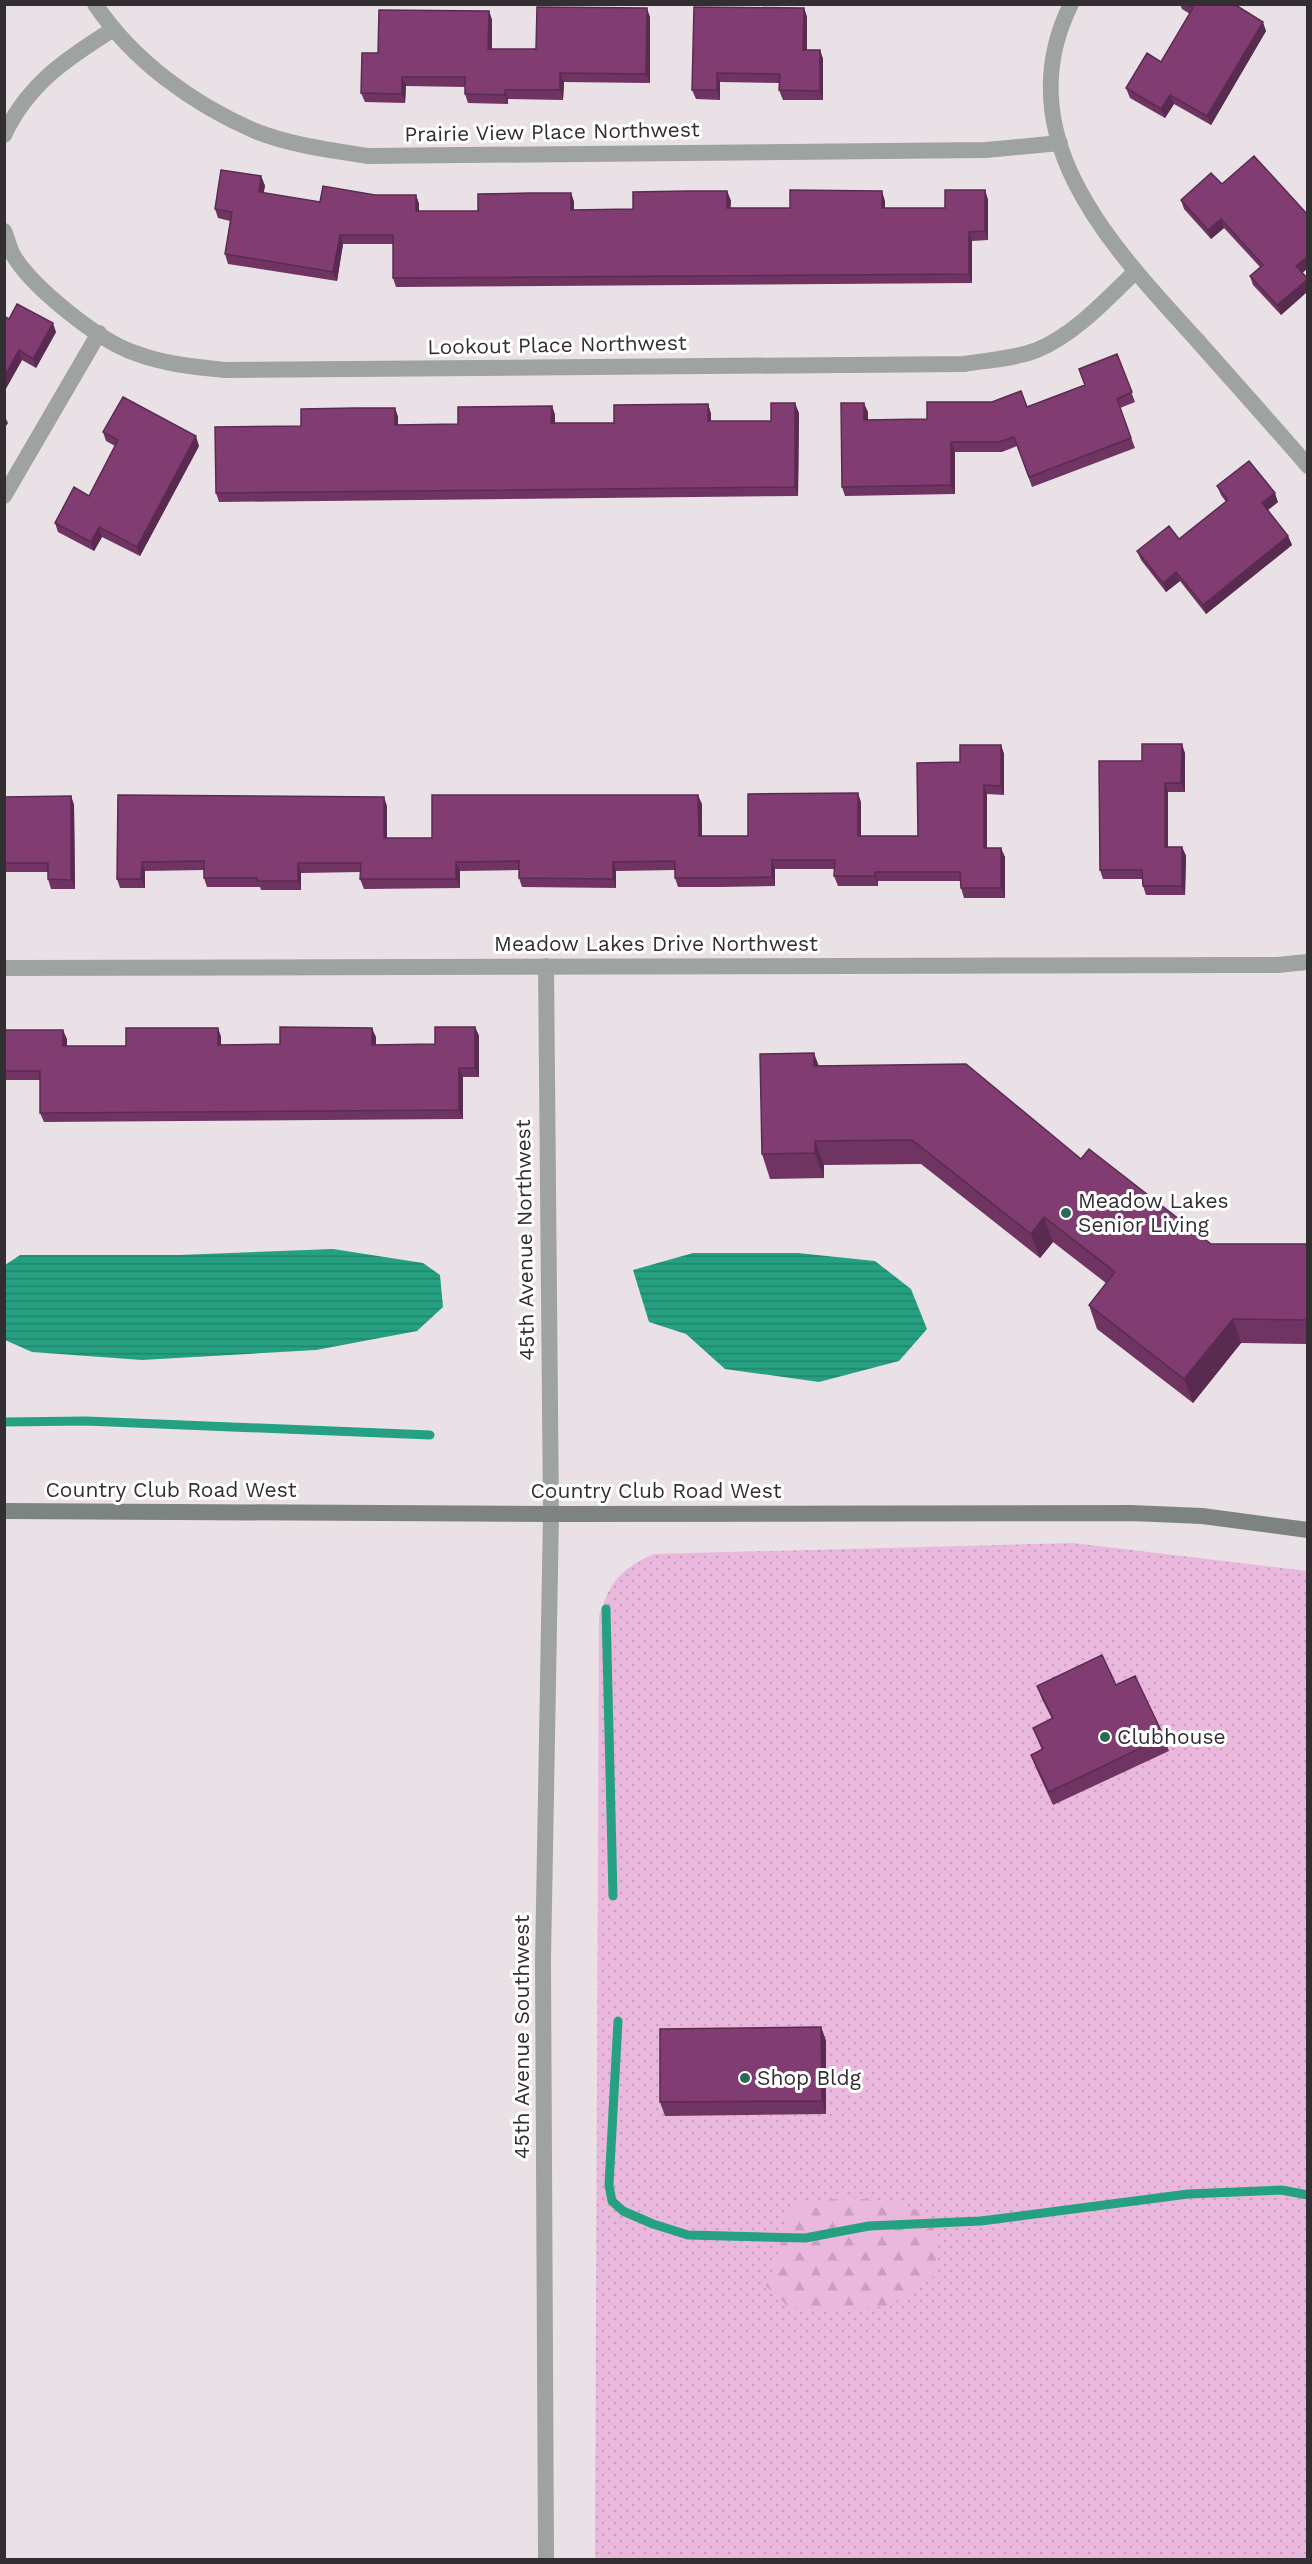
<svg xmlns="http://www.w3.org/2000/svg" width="1312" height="2564" viewBox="0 0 1312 2564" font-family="'Work Sans',sans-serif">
<defs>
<pattern id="grass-dots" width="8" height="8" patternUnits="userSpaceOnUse" patternTransform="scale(1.5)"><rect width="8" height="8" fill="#eab8dd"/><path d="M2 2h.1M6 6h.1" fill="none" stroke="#c99ebe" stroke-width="1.8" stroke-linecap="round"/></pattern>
<pattern id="forest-firs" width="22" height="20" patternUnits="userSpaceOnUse" patternTransform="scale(1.5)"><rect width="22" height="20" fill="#eab8dd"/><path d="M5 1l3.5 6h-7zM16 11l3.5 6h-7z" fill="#c99ebe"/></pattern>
<pattern id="water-rules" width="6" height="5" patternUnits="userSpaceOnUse" patternTransform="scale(1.5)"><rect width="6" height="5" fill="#25a181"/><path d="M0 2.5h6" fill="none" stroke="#21846a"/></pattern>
</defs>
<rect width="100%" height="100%" fill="#eae1e7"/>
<path fill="url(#grass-dots)" d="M 1073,1543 L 1307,1571 L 1307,2559 L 595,2560 L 599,1616 C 610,1581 620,1570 653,1554 Z"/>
<path fill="url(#forest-firs)" d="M 848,2198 L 888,2201 L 927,2213 L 937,2243 L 936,2275 L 888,2306 L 832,2310 L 789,2307 L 766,2286 L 778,2260 L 784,2224 L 796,2203 Z"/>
<path fill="url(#water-rules)" d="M 333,1249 L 423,1263 L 440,1275 L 443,1307 L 417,1331 L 316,1350 L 142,1360 L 32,1352 L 5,1340 L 5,1265 L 20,1255 L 179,1255 Z
M 693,1253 L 798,1253 L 875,1261 L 911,1289 L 927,1329 L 899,1361 L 819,1382 L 725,1369 L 686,1334 L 649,1322 L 633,1270 Z"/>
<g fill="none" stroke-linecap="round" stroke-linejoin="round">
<path stroke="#25a181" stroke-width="9" d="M 4,1422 L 86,1421 L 430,1435
M 606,1609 L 613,1896
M 618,2021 L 609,2185 L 612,2201 L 623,2211 L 653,2224 L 688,2235 L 805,2238 L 869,2226 L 981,2221 L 1188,2194 L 1281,2190 L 1308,2195"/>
<path stroke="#9ea3a1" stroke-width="16" d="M 95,4 C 133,61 193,104 255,131 C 290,145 330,150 368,156 L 986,150 L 1060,143
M 1071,4 C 1005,137 1113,248 1196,339 C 1233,381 1271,423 1308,466
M 4,135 C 28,84 66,59 112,30
M 4,231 C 7,238 9,246 12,253 C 30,286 99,341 135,353 C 164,364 194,367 225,370 L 964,364 C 988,360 1014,359 1037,350 C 1074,335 1106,300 1135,272
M 4,496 L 99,333
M 546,966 L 551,1514 L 543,1960 L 546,2560
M 4,968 L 1277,965 L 1308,962"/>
<path stroke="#7c8380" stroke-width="16" d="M 4,1511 L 551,1514 L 1131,1513 L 1202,1516 L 1308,1530"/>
</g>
<path fill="#6f3462" d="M 1180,4 L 1234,4 L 1266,31 L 1211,125 L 1174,104 L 1165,118 L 1130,98 L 1126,88 L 1161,62 L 1190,14 L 1182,9 Z
M 804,8 L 807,17 L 807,50 L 820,50 L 823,59 L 823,100 L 783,100 L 779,90 L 779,83 L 720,82 L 720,100 L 696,99 L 692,90 Z
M 489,11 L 492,20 L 492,49 L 536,49 L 650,17 L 650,83 L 564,82 L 563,100 L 508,99 L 508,104 L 468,103 L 465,94 L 465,87 L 406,86 L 405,103 L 365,102 L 361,93 L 378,53 Z
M 261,176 L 265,186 L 263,193 L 320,202 L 375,195 L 416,195 L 419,204 L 419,211 L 478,211 L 571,193 L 574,202 L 574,210 L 633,209 L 727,191 L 731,201 L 730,208 L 790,208 L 885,201 L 885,208 L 945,208 L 985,190 L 988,200 L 988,240 L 972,241 L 972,283 L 396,287 L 393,278 L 393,244 L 343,244 L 337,281 L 228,264 L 225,254 L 230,221 L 218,218 L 215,209 Z
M 1222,184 L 1308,215 L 1308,268 L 1302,273 L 1308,279 L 1308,291 L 1281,315 L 1253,285 L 1250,276 L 1260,267 L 1224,228 L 1211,239 L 1184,209 L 1181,200 Z
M 9,319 L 56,332 L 36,368 L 22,360 L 4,392 Z
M 1117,354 L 1135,402 L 1120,408 L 1135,448 L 1032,487 L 1017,446 L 1002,452 L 955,452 L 955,494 L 845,496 L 842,487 L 868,412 L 868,420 L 927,419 L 1027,407 L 1085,385 Z
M 708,404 L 711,414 L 711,421 L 771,421 L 799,413 L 798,496 L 219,502 L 216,493 L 301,426 L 395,408 L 398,417 L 398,425 L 458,424 L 552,406 L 555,415 L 555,423 L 614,423 Z
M 103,432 L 199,446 L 140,556 L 102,537 L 94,551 L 58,532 L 55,523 L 89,496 L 115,446 L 106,441 Z
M 1217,486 L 1278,502 L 1268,510 L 1288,536 L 1292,545 L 1206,614 L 1180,581 L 1166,592 L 1141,560 L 1137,551 L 1179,539 L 1226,502 L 1221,495 Z
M 1001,745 L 1004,754 L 1004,795 L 987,794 L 987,848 L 1005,857 L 1005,898 L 964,898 L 961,888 L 961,881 L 878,881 L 878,886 L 838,886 L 834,876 L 835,869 L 775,869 L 775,886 L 719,887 L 678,887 L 675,878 L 675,870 L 616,871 L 616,888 L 522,887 L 519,878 L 519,870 L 460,871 L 460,888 L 364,889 L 360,879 L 361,872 L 301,873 L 301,890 L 261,890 L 260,887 L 207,887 L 204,878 L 204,870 L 145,871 L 145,888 L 120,888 L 117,879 L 118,795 L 387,806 L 387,838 L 432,838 L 702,804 L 702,836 L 748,836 L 861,802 L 861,836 L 918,836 L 960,762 Z
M 1185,753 L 1185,792 L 1168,792 L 1168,847 L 1182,847 L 1186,856 L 1185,895 L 1146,895 L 1143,886 L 1142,879 L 1103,879 L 1100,870 L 1142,761 Z
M 71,796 L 74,805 L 75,889 L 51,889 L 48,879 L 48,872 L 4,872 L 4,797 Z
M 475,1027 L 479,1036 L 479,1077 L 463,1077 L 463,1119 L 44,1122 L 40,1113 L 40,1080 L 4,1080 L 4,1030 L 67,1039 L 67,1046 L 126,1046 L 218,1028 L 221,1037 L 221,1045 L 280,1044 L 376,1037 L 376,1045 L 435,1044 Z
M 819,1066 L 1081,1159 L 1211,1244 L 1308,1244 L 1308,1344 L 1241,1343 L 1193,1403 L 1097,1329 L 1089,1305 L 1106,1283 L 1053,1242 L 1040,1258 L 921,1164 L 824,1165 L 824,1178 L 770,1179 L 762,1154 Z
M 1116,1685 L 1164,1737 L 1169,1751 L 1053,1805 L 1036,1768 L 1031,1755 L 1042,1750 L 1033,1728 L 1052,1719 L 1042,1699 L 1037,1686 Z
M 821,2027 L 826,2041 L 826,2114 L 665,2116 L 660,2102 Z"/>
<path fill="#5a2b50" d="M 647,8 L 650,17 L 650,83 L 646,74 Z
M 804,8 L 807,17 L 807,59 L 803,50 Z
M 489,11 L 492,20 L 492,58 L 488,49 Z
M 1263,22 L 1266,31 L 1211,125 L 1207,116 Z
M 820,50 L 823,59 L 823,100 L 820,91 Z
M 560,73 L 564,82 L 563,100 L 560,90 Z
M 717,73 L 720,82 L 720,100 L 717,90 Z
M 402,77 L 406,86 L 405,103 L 402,94 Z
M 505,90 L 508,99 L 508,104 L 505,95 Z
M 1170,95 L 1174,104 L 1165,118 L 1161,109 Z
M 261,176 L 265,186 L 262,202 L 259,192 Z
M 985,190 L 988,200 L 988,240 L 985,231 Z
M 727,191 L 731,201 L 730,217 L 727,208 Z
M 882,191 L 885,201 L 885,217 L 882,208 Z
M 571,193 L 574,202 L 574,219 L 571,210 Z
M 416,195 L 419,204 L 419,220 L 416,211 Z
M 1221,219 L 1224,228 L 1211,239 L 1208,230 Z
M 969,232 L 972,241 L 972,283 L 969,274 Z
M 340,235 L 343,244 L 337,281 L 333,272 Z
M 1308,256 L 1308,268 L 1300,275 L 1296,266 Z
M 1308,279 L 1308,291 L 1281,315 L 1277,305 Z
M 53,323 L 56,332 L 36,368 L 33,359 Z
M 19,350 L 22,360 L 4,392 L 4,377 Z
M 795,403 L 799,413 L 798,496 L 795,487 Z
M 864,403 L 868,412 L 868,429 L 864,420 Z
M 708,404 L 711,414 L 711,430 L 708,421 Z
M 552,406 L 555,415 L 555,432 L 551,423 Z
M 395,408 L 398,417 L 398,434 L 395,425 Z
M 4,415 L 8,423 L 4,429 Z
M 196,436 L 199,446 L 140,556 L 137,547 Z
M 951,442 L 955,452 L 955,494 L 951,485 Z
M 1275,493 L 1278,502 L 1265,512 L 1262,503 Z
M 99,527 L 102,537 L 94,551 L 91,542 Z
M 1288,536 L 1292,545 L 1206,614 L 1203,605 Z
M 1176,572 L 1180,581 L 1166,592 L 1163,583 Z
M 1182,744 L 1185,753 L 1185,792 L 1181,783 Z
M 1001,745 L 1004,754 L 1004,795 L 1001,786 Z
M 1165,783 L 1168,792 L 1168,856 L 1165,847 Z
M 984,785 L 987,794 L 987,857 L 984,848 Z
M 858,793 L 861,802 L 861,845 L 858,836 Z
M 698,795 L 702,804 L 702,845 L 699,836 Z
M 71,796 L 74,805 L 75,889 L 71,880 Z
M 384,797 L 387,806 L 387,847 L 384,838 Z
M 1182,847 L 1186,856 L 1185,895 L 1182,886 Z
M 1001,848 L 1005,857 L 1005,898 L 1001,888 Z
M 772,860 L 775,869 L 775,886 L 772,877 Z
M 142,862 L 145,871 L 145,888 L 141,879 Z
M 456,862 L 460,871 L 460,888 L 456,879 Z
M 613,862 L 616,871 L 616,888 L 613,879 Z
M 298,863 L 301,873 L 301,890 L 298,881 Z
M 875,872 L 878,881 L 878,886 L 875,876 Z
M 475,1027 L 479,1036 L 479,1077 L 475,1068 Z
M 218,1028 L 221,1037 L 221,1054 L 218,1045 Z
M 372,1028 L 376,1037 L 375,1054 L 372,1045 Z
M 63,1030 L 67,1039 L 67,1055 L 63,1046 Z
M 814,1053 L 823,1077 L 814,1066 Z
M 459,1068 L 463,1077 L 463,1119 L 459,1110 Z
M 815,1141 L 824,1165 L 824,1178 L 815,1153 Z
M 1044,1217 L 1053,1242 L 1040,1258 L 1031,1234 Z
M 1233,1319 L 1241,1343 L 1193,1403 L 1184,1379 Z
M 821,2027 L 826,2041 L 826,2114 L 822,2101 Z"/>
<path fill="#813d72" stroke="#5a2b50" stroke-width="1.5" d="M 1187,4 L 1234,4 L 1263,22 L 1207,116 L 1170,95 L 1161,109 L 1126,88 L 1147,53 L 1161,62 L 1193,8 Z
M 537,7 L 647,8 L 646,74 L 560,73 L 560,90 L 505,90 L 505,95 L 465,94 L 465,77 L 402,77 L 402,94 L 361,93 L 362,53 L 378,53 L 379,10 L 489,11 L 488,49 L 536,49 Z
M 694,7 L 804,8 L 803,50 L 820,50 L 820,91 L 779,90 L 780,74 L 717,73 L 717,90 L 692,90 Z
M 1254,156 L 1308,215 L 1308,256 L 1296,266 L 1308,279 L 1277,305 L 1250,276 L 1263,265 L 1221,219 L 1208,230 L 1181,200 L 1211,173 L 1222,184 Z
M 221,170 L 261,176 L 259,192 L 320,202 L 323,186 L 375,195 L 416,195 L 416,211 L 478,211 L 478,194 L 530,193 L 571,193 L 571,210 L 633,209 L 633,192 L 687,191 L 727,191 L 727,208 L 790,208 L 790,190 L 882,191 L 882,208 L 945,208 L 945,190 L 985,190 L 985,231 L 969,232 L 969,274 L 393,278 L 393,235 L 340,235 L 333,272 L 225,254 L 232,212 L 215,209 Z
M 17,304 L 53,323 L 33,359 L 19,350 L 4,377 L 4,316 L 9,319 Z
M 1117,354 L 1132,392 L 1117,399 L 1131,438 L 1029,477 L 1014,437 L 999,442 L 951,442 L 951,485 L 842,487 L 841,403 L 864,403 L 864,420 L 927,419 L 927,402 L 992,402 L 1021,391 L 1027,407 L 1085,385 L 1079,369 Z
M 123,397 L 196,436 L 137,547 L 99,527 L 91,542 L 55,523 L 74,487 L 89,496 L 118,440 L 103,432 Z
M 771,403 L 795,403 L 795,487 L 216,493 L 215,427 L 301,426 L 301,409 L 355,408 L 395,408 L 395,425 L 458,424 L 458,407 L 552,406 L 551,423 L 614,423 L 614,405 L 708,404 L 708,421 L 771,421 Z
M 1249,461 L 1275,493 L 1262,503 L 1288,536 L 1203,605 L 1176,572 L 1163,583 L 1137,551 L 1169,526 L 1179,539 L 1228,500 L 1217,486 Z
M 1142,744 L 1182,744 L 1181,783 L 1165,783 L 1165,847 L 1182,847 L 1182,886 L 1143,886 L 1142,870 L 1100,870 L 1099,761 L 1142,761 Z
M 960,745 L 1001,745 L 1001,786 L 984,785 L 984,848 L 1001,848 L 1001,888 L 961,888 L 960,872 L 875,872 L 875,876 L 834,876 L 835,860 L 772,860 L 772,877 L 716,878 L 675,878 L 675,861 L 613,862 L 613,879 L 519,878 L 519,861 L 456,862 L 456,879 L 360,879 L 361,863 L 298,863 L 298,881 L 257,881 L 257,878 L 204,878 L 204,861 L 142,862 L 141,879 L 117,879 L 118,795 L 384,797 L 384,838 L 432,838 L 432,795 L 698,795 L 699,836 L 748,836 L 748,794 L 858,793 L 858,836 L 918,836 L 917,763 L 960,762 Z
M 71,796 L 71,880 L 48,879 L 48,863 L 4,863 L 4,797 Z
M 280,1027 L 372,1028 L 372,1045 L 435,1044 L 435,1027 L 475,1027 L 475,1068 L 459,1068 L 459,1110 L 40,1113 L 40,1071 L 4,1071 L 4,1030 L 63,1030 L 63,1046 L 126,1046 L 126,1028 L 218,1028 L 218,1045 L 280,1044 Z
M 814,1053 L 814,1066 L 966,1064 L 1081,1159 L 1089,1149 L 1211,1244 L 1308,1244 L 1308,1320 L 1233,1319 L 1184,1379 L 1089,1305 L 1115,1272 L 1044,1217 L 1031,1234 L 912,1140 L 815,1141 L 815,1153 L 762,1154 L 760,1054 Z
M 1102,1655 L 1116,1685 L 1135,1676 L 1164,1737 L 1049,1792 L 1031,1755 L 1043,1749 L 1033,1728 L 1053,1718 L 1037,1686 Z
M 821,2027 L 822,2101 L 660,2102 L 660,2029 Z"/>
<g fill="#2a6956" stroke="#fff" stroke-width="2">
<circle cx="1066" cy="1213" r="6"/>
<circle cx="1105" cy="1737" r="6"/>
<circle cx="745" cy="2078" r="6"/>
</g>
<g text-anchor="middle" stroke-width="6" stroke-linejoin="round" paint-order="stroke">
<g font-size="21" fill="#322e31" stroke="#fff">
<text transform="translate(552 132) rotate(-1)" y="7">Prairie View Place Northwest</text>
<text transform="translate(557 345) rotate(-1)" y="7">Lookout Place Northwest</text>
<text x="656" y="951">Meadow Lakes Drive Northwest</text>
<text transform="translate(525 1240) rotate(-91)" y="7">45th Avenue Northwest</text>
<text x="171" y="1497">Country Club Road West</text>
<text x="656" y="1498">Country Club Road West</text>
<text transform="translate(522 2037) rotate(-90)" y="7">45th Avenue Southwest</text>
</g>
<g font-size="21" fill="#322e31" stroke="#fff" text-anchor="start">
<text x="1078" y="1208">Meadow Lakes<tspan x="1078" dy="24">Senior Living</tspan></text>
<text x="1117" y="1744">Clubhouse</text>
<text x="757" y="2085">Shop Bldg</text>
</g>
</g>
<rect width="1312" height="2564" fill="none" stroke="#322e31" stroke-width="12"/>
</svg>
